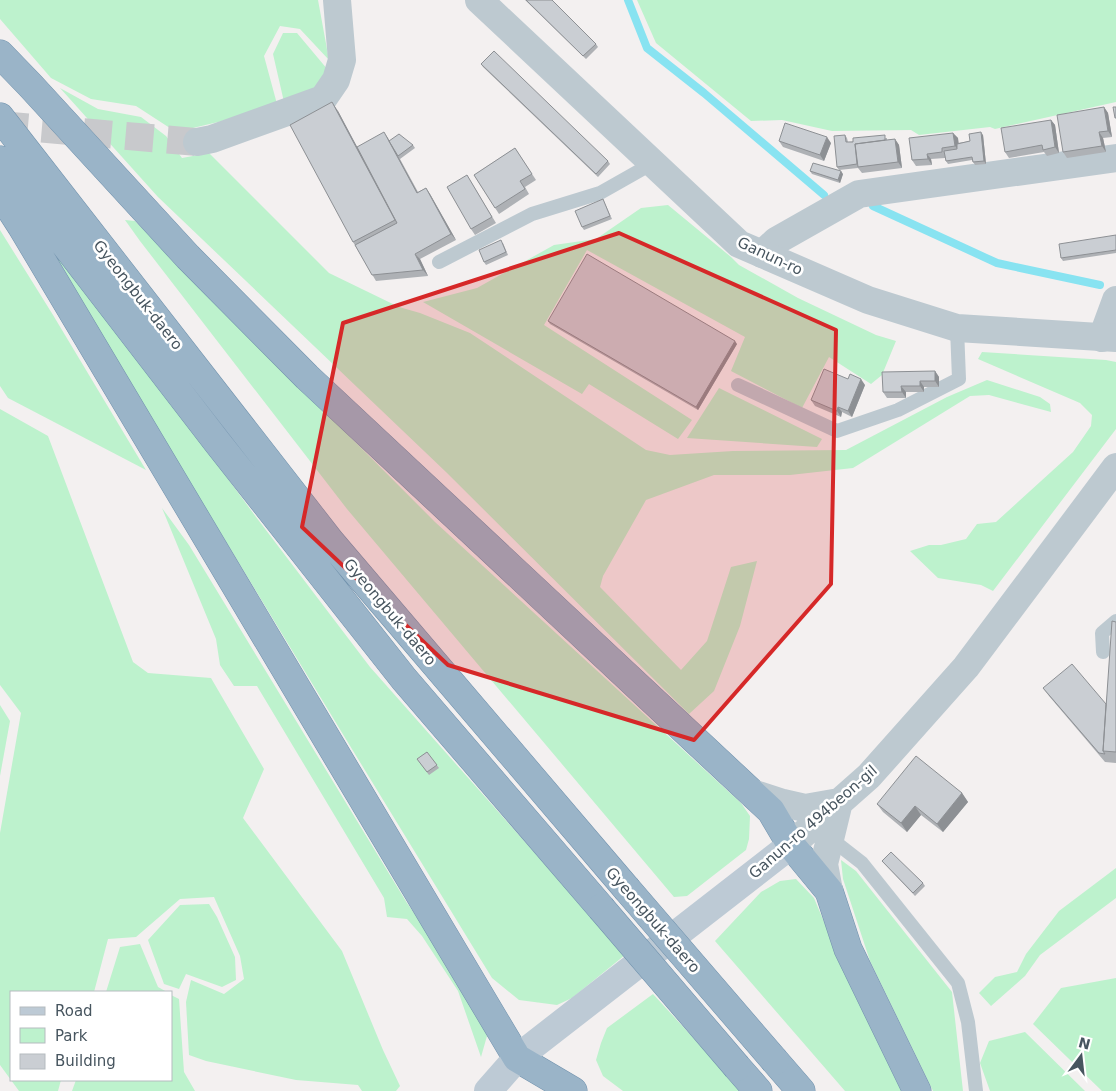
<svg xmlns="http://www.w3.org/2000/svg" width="1116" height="1091" viewBox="0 0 1116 1091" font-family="'DejaVu Sans',sans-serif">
<rect width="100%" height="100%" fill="#f3f0f0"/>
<path fill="#bdf2cd" d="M 0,0 L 318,0 L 329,60 L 300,29 L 280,26 L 264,56 L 277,104 L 265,111 L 176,132 L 136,106 L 91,99 L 51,78 L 0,19 Z
M 637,0 L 1116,0 L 1116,102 L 995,129 L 990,127 L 919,135 L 911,130 L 832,131 L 782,120 L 751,121 L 656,43 Z
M 283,33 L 297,33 L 328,70 L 327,84 L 284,102 L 273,54 Z
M 60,88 L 98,109 L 141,117 L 166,136 L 182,158 L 209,153 L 329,273 L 399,307 L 420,313 L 470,333 L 646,450 L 670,455 L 733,451 L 846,450 L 947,397 L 987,380 L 1040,397 L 1050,404 L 1051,412 L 989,395 L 970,396 L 853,468 L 790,475 L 714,475 L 646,500 L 603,576 L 600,587 L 681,670 L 707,641 L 731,567 L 757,561 L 740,626 L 714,691 L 689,714 L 446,472 L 158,197 Z
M 668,205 L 731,257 L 739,265 L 798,298 L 876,335 L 896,341 L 882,375 L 871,384 L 829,357 L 802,408 L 731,371 L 745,337 L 587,250 L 544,325 L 692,420 L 678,439 L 589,384 L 582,394 L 423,302 L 477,288 L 554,245 L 596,239 L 641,208 Z
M 125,220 L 135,221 L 435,522 L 741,803 L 750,816 L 749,839 L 746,850 L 687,896 L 674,897 L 347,509 L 140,241 Z
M 0,230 L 53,315 L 146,470 L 8,398 L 0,386 Z
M 54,245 L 76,272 L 256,517 L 370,667 L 625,955 L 572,998 L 557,1005 L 519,1000 L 492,978 L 344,736 L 58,265 L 47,250 Z
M 982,352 L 1106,360 L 1116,362 L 1116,429 L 993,591 L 981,585 L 938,578 L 910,551 L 929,545 L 941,545 L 966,539 L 977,524 L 996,522 L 1073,452 L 1091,426 L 1092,415 L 1080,403 L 978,359 Z
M 719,388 L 822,439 L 817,447 L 687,438 Z
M 0,409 L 48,436 L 133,662 L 148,673 L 211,678 L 264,769 L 243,818 L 342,951 L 383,1050 L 400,1086 L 396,1091 L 362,1091 L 358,1085 L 296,1080 L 206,1061 L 189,1055 L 186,1002 L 191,980 L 224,994 L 244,979 L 240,956 L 214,897 L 180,899 L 136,937 L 108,939 L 94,992 L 11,992 L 11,1080 L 61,1080 L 58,1091 L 19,1091 L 0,1065 L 0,833 L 21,713 L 0,685 Z
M 162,508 L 189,545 L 407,903 L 461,981 L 487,1036 L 481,1057 L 458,991 L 422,936 L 407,919 L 387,917 L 384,898 L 257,686 L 234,686 L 220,665 L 216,639 Z
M 0,705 L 10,721 L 0,776 Z
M 841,860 L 856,871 L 952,992 L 963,1091 L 933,1091 L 870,961 L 843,879 Z
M 1116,868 L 1116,898 L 1040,955 L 1025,976 L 991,1006 L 979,993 L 995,977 L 1017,972 L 1026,954 L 1059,911 Z
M 796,879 L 814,898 L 853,991 L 903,1091 L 845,1091 L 715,941 L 761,892 L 780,881 Z
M 209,904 L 217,917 L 235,957 L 236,980 L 222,987 L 186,974 L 179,989 L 164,984 L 148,940 L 180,905 Z
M 140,944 L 158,987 L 167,992 L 106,992 L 120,947 Z
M 1116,978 L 1116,1091 L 1102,1091 L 1033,1024 L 1061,988 Z
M 653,994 L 742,1091 L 623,1091 L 603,1076 L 596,1060 L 601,1043 L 607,1028 Z
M 171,995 L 179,999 L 184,1072 L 195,1091 L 72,1091 L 76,1080 L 171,1080 Z
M 1025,1032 L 1085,1091 L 990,1091 L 980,1063 L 989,1041 Z"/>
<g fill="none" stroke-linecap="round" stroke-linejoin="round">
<path stroke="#88e3f1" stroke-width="8" d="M 628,0 L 647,48 L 704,93 L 824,195
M 873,206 L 997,263 L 1100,285"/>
<path stroke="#c8c9cc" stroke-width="28" stroke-dasharray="28 14" stroke-linecap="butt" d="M 0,125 L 197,142"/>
<g stroke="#7192ad" stroke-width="29">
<path id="trunk" d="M 0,54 L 30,85 L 188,257 L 307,377 L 771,811 L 791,845 L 829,891 L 848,949 L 917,1091
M 0,117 L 330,541 L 626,888
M 0,160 L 217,442 L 404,679 L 601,908
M 0,193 L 22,227 L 517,1058 L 573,1091
M 775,1061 L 801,1091
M 737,1067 L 758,1091"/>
</g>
<path stroke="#bdc9d0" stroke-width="14" d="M 439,262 L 532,214 L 600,193 L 653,163
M 738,385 L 837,431 L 898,410 L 959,379 L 957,328
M 1103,652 L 1102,633 L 1116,621
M 830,838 L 862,863 L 958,983 L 968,1022 L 976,1091"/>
<path stroke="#bdc9d0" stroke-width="28" d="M 197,142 L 212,139 L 323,99 L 336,80 L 342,60 L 337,0
M 762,254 L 776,241 L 859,194 L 1116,158
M 1102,338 L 1116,300"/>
<path stroke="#bdc9d0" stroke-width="28" d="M 479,0 L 739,244 L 868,300 L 957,328 L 1116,338
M 752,793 L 783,803 L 805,808 L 839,802 L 824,864 L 829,891
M 791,845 L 869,776 L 966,667 L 1116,467"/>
<path stroke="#bdcad5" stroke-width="28" d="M 488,1091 L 517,1058 L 791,845"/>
<use href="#trunk" stroke="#9ab4c8" stroke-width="28"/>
<g stroke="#7192ad" stroke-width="29" stroke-linecap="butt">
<path id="trunk-bridge" d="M 626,888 L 775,1061
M 601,908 L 737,1067"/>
</g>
<use href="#trunk-bridge" stroke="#9ab4c8" stroke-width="28"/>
</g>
<path fill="#aeb1b5" d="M 525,0 L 552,0 L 596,44 L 598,47 L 586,59 Z
M 481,64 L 608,161 L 610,164 L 598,177 L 483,67 Z
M 1104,107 L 1108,113 L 1112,137 L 1103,138 L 1106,152 L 1067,158 L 1063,152 Z
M 338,111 L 357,147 L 390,141 L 413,145 L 415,148 L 400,159 L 418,192 L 426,188 L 430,194 L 456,240 L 420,259 L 428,276 L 376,281 L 353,242 Z
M 1051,120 L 1055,125 L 1059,153 L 1047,156 L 1044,152 L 1009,158 L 1005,152 Z
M 953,133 L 958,138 L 958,143 L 970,141 L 983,135 L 986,164 L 975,165 L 972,160 L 948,164 L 946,161 L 945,158 L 931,159 L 932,165 L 916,166 L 912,160 Z
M 845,135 L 847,138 L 848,142 L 887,138 L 887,140 L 895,139 L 899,145 L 902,168 L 862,173 L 858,168 L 839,170 L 837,167 Z
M 779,141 L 831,143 L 824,161 L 783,147 Z
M 515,148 L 536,180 L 525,187 L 529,194 L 499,214 L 474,175 Z
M 810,171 L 843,174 L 840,183 L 812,174 Z
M 467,175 L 496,223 L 475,235 L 471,229 Z
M 603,199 L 612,219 L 584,230 L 582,227 Z
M 1116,235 L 1116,253 L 1063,261 L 1061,258 Z
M 503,243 L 508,255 L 486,265 L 484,262 Z
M 548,321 L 737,344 L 698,410 L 550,324 Z
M 935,371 L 939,377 L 939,387 L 924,387 L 924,392 L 906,392 L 906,398 L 887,398 L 883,392 Z
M 848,379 L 865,385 L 852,417 L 842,412 L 841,417 L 815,406 L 811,400 Z
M 1116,622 L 1116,763 L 1105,762 L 1049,696 L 1043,688 L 1106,704 Z
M 427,752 L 439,768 L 429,775 L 417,759 Z
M 962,793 L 968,802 L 943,832 L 921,815 L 907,832 L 883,812 L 877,804 Z
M 882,861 L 923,883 L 925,886 L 915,896 Z"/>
<path fill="#8d9094" d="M 332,102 L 338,111 L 401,229 L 395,220 Z
M 1104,107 L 1108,113 L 1112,137 L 1108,131 Z
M 1051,120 L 1055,125 L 1059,153 L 1055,147 Z
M 384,132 L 388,138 L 421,199 L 417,193 Z
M 981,132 L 983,135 L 986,164 L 984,161 Z
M 1099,132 L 1103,138 L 1106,152 L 1102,146 Z
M 953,133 L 958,138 L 960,152 L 955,146 Z
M 827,137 L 831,143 L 824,161 L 820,155 Z
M 895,139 L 899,145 L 902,168 L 898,162 Z
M 927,154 L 931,159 L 932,165 L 928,159 Z
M 841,171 L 843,174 L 840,183 L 838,180 Z
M 426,188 L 430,194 L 456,240 L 451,234 Z
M 415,254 L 420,259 L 428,276 L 423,270 Z
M 735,341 L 737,344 L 698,410 L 696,407 Z
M 935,371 L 939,377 L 939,387 L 935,381 Z
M 861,379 L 865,385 L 852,417 L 848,411 Z
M 920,381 L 924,387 L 924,392 L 920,386 Z
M 901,386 L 906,392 L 906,398 L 902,392 Z
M 838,407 L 842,412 L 841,417 L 837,411 Z
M 962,793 L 968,802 L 943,832 L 937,824 Z
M 915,806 L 921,815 L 907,832 L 901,823 Z"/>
<path fill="#caced3" stroke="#8d9094" d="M 526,0 L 552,0 L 596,44 L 583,56 Z
M 494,51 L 608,161 L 596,174 L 481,64 Z
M 332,102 L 395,220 L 353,242 L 290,125 Z
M 1104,107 L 1108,131 L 1099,132 L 1102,146 L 1063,152 L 1057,115 Z
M 1113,107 L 1116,107 L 1116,118 L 1115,118 Z
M 1051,120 L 1055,147 L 1043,150 L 1042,145 L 1005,152 L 1001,128 Z
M 785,123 L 827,137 L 820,155 L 779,141 Z
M 384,132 L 417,193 L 426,188 L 451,234 L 415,254 L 423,270 L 372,275 L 355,245 L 397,223 L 357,147 Z
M 981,132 L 984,161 L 973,162 L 972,157 L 946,161 L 944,151 L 957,149 L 957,144 L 970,141 L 969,134 Z
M 953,133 L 955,146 L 942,148 L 942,152 L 927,154 L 928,159 L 912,160 L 909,138 Z
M 399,134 L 413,145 L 398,156 L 389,141 Z
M 845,135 L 846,142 L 853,142 L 853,138 L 885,135 L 885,140 L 855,144 L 857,164 L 837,167 L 834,136 Z
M 895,139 L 898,162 L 858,167 L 855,144 Z
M 515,148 L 532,174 L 520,181 L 525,189 L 495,208 L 474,175 Z
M 813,163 L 841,171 L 838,180 L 810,171 Z
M 467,175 L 492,217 L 471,229 L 447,187 Z
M 603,199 L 610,216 L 582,227 L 575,211 Z
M 1116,235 L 1116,250 L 1061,258 L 1059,244 Z
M 501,240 L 506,252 L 484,262 L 479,250 Z
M 587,254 L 735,341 L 696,407 L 548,321 Z
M 824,369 L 848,379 L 850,374 L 861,379 L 848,411 L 838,407 L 837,411 L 811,400 Z
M 935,371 L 935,381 L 920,381 L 920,386 L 901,386 L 902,392 L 883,392 L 882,372 Z
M 1112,621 L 1116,622 L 1116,752 L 1103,751 Z
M 1072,664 L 1106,704 L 1103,751 L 1105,754 L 1099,753 L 1043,688 Z
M 427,752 L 437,765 L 427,772 L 417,759 Z
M 916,756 L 962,793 L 937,824 L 915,806 L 901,823 L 877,804 Z
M 891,852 L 923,883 L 913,893 L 882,861 Z"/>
<path fill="#d62828" fill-opacity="0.2" stroke="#d62828" stroke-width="4" stroke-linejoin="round" d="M 619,233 L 836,330 L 831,584 L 694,740 L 448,665 L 302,527 L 343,323 Z"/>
<g text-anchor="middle" stroke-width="5" stroke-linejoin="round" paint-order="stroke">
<g font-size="15" fill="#47555f" stroke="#fff">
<text transform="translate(770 256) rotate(25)" y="5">Ganun-ro</text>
<text transform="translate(138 295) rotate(52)" y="5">Gyeongbuk-daero</text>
<text transform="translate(390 612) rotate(50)" y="5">Gyeongbuk-daero</text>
<text transform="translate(813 822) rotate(-41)" y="5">Ganun-ro 494beon-gil</text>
<text transform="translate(653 920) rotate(49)" y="5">Gyeongbuk-daero</text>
</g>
</g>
<rect x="10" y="991" width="162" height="90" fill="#ffffff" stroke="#b5bbbf"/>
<rect x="20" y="1007" width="25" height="8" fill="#bdcad5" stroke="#b5bbbf"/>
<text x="55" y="1016" font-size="15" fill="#47555f">Road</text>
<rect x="20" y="1028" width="25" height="15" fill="#bdf2cd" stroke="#b5bbbf"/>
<text x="55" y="1041" font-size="15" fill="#47555f">Park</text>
<rect x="20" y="1054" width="25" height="15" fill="#caced3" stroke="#b5bbbf"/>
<text x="55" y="1066" font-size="15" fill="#47555f">Building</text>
<g transform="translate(1081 1056) rotate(15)" stroke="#ffffff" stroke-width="4" paint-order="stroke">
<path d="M0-4L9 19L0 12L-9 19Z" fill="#47555f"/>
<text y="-8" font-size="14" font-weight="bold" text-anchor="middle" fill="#47555f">N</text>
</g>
</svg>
